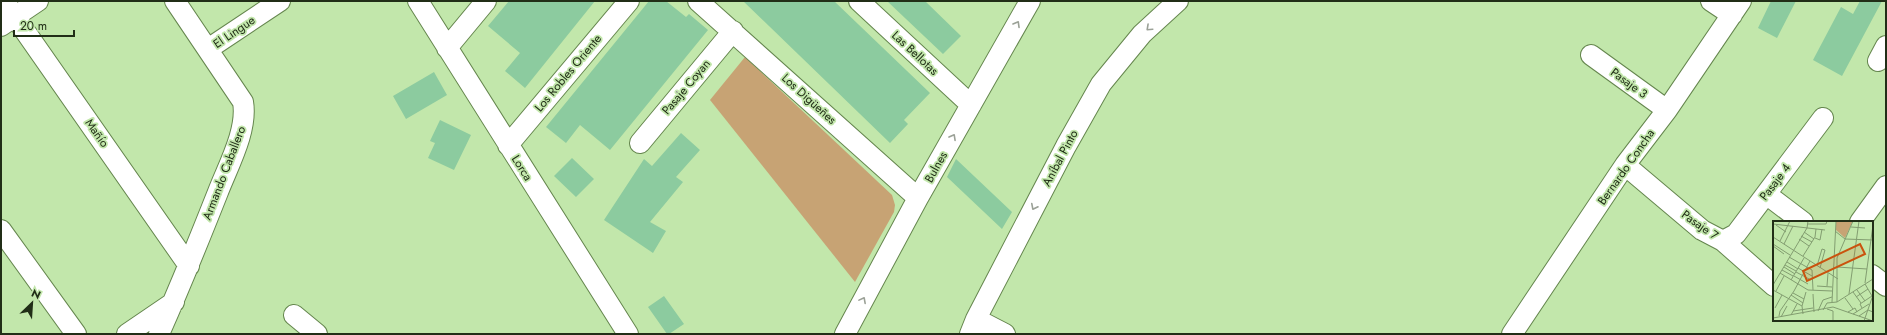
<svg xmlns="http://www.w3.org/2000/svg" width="1887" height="335" viewBox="0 0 1887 335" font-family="Jost,sans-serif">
<rect width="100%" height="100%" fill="#c2e7ab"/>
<path fill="#c7a374" d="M 745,57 L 892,195 L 895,205 L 894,212 L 855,282 L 710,100 Z"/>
<path fill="#8ccb9f" d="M 509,1 L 595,1 L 525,88 L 505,71 L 520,53 L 488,26 Z
M 649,1 L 666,1 L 686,17 L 689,14 L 708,30 L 610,150 L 580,125 L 566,143 L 546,127 Z
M 743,1 L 834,1 L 930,93 L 904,120 L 908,124 L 890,143 Z
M 887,1 L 925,1 L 961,36 L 943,54 Z
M 1771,1 L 1796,1 L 1777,38 L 1758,28 Z
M 1860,1 L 1882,1 L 1842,76 L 1813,60 L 1841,7 L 1853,14 Z
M 434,72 L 447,95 L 406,119 L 393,96 Z
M 440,120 L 471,135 L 454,170 L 428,158 L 435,143 L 430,141 Z
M 681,133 L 700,150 L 676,177 L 683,182 L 650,222 L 666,231 L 653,253 L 604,220 L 644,159 L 652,166 Z
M 572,158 L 594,179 L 576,197 L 554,176 Z
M 956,159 L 1012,212 L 1002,229 L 947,177 Z
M 664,296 L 684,324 L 669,334 L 667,334 L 648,307 Z"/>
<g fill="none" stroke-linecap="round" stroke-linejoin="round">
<g stroke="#65864e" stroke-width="22">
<path id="minor" d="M 4,1 L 189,266
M 418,1 L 628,334
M 698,1 L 918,198
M 859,1 L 971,105
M 1711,1 L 1732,15
M 1,26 L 38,1
M 447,48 L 486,1
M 208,49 L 280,1
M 1591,55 L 1667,110
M 1878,61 L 1886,46
M 640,143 L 733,31
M 508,145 L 629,1
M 1625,165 L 1702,230 L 1723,241 L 1774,286
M 1766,194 L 1803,222
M 1860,222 L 1886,186
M 1,230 L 76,334
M 1723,241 L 1736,234 L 1823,118
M 1872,275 L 1886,286
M 294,315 L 317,334
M 976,319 L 1005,334
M 127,334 L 174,302
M 159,334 C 180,287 199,240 218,192 C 228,166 248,130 243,102 L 175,1
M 845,334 L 918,198 L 1030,1
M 970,334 L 976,319 L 1066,146 L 1101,84 L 1142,34 L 1178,1
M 1512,334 L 1625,165 L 1667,110 L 1741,1"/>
</g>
<use href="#minor" stroke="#fff" stroke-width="20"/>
</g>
<defs><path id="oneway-chevron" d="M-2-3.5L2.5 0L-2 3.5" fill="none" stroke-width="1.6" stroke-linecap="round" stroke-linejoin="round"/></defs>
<g stroke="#9ba197">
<use href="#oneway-chevron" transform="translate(1017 24) rotate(-60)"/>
<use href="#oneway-chevron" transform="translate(1149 28) rotate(137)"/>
<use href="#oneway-chevron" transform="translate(953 137) rotate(-61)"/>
<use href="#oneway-chevron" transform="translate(1034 207) rotate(117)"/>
<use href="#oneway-chevron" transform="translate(863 300) rotate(-62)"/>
</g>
<g text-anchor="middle" stroke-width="3.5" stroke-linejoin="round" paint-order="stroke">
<g font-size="12" fill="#212e17" stroke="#c2e7ab">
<text transform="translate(234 32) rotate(-34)" y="4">El Lingue</text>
<text transform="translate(915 53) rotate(43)" y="4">Las Bellotas</text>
<text transform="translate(568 73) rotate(-50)" y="4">Los Robles Oriente</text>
<text transform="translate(1629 83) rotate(36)" y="4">Pasaje 3</text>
<text transform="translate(686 87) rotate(-50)" y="4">Pasaje Coyan</text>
<text transform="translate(809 99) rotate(42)" y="4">Los Digüeñes</text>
<text transform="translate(97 133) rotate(55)" y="4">Mañío</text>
<text transform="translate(1060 158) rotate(-62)" y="4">Aníbal Pinto</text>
<text transform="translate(936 167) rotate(-61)" y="4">Bulnes</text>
<text transform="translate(1626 167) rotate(-55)" y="4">Bernardo Concha</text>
<text transform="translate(522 168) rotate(58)" y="4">Lorca</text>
<text transform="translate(224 173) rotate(-69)" y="4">Armando Caballero</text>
<text transform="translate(1775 182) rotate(-53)" y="4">Pasaje 4</text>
<text transform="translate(1700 225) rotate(35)" y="4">Pasaje 7</text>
</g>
</g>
<g transform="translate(1773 221)">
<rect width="100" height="100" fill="#c2e7ab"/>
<path d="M 63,0 L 80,0 L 72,17 L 63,9 Z" fill="#c7a374"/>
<path fill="none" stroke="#829d70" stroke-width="1" d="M 0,3 L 52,9M 34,3 L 53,3 L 54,0M 3,4 L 13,11M 78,6 L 92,7M 62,10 L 72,18 L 100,19M 31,11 L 41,18M 28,15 L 39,21M 0,16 L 65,58M 42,17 L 47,19 L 49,8M 26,18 L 36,25M 7,20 L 17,0M 0,23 L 17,34M 11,23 L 20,5M 0,25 L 11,33M 30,35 L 42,16 L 43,8M 16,36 L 39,49 L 40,69M 14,41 L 25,48M 12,44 L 23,50M 44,45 L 49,28M 11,46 L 22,53M 64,46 L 94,48M 25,47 L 39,55M 47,47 L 52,29 L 49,28M 9,49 L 20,55M 23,51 L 38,59M 7,52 L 35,69 L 59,70M 21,55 L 35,63M 18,59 L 31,37M 92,62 L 100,4M 0,64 L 34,7 L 35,0M 44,65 L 59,66M 54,65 L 55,52M 0,69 L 29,85M 84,69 L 92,80M 3,70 L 11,55M 80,71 L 88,82M 20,72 L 31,78M 40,73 L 41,91M 76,73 L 86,0M 18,74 L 30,82M 83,76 L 95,68M 72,77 L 80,88M 59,81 L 63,0M 64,81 L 64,37 L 80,0M 64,81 L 100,58M 2,87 L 9,74M 89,87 L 87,83 L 99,75 L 92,63M 54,88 L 60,90 L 60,100M 50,89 L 54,82 L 64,81M 20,90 L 40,87M 45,90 L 50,79 L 59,76M 75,91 L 82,87 L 84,91M 30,93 L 29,85 L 33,71M 80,93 L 96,83M 18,94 L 24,83M 6,95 L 7,90 L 21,70 L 37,40M 86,95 L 95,89 L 100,91M 8,96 L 14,85M 0,97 L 60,86 L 100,100M 91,100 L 100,74"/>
<path fill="#ca530e" fill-opacity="0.15" stroke="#ca530e" stroke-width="2" d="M 87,23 L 92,33 L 34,60 L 30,50 Z"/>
<rect width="100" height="100" fill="none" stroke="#212e17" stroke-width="2"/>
</g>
<rect width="1887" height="335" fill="none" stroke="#212e17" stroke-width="4"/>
<g transform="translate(32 303) rotate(25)" stroke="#c2e7ab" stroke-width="3" paint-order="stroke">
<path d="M0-3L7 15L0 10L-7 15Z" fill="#212e17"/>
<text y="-6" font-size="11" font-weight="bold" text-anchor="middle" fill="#212e17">N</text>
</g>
<path d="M14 30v6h60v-6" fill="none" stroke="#212e17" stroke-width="2"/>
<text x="20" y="30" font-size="12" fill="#212e17" stroke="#c2e7ab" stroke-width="3" paint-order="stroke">20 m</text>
</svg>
